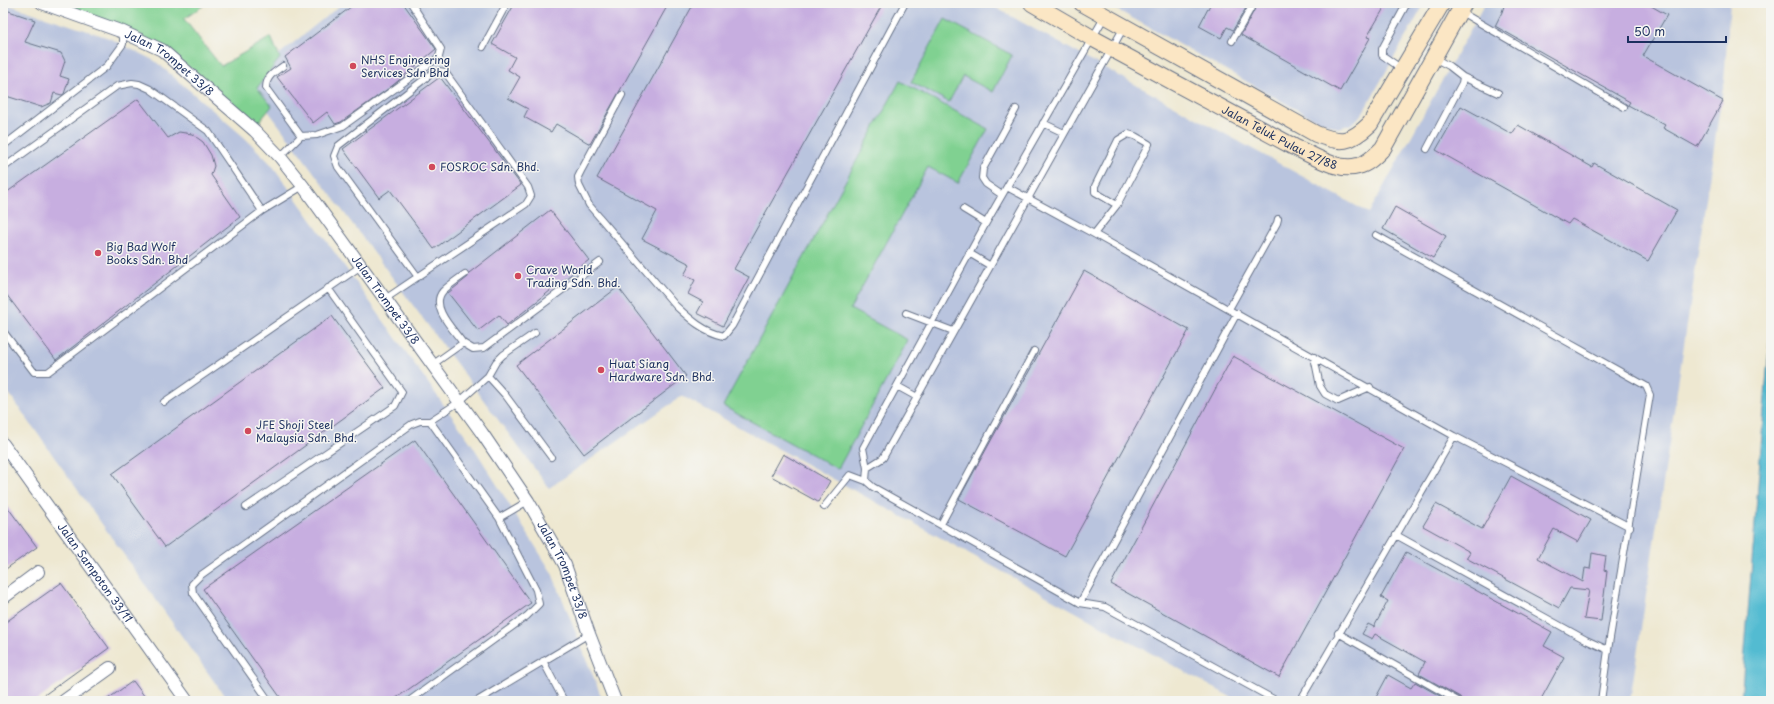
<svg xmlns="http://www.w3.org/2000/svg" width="1774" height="704" viewBox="0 0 1774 704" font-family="'Playpen Sans',sans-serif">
<rect width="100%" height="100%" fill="#f6f6f2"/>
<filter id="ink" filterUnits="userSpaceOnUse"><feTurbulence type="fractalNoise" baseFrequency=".025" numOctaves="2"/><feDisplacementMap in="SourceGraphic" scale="8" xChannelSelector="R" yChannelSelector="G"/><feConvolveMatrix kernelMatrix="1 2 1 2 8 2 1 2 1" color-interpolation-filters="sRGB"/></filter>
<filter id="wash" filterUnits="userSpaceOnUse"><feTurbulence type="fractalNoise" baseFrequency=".012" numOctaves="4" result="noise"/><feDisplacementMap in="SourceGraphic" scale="16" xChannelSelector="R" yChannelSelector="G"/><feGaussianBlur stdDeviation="0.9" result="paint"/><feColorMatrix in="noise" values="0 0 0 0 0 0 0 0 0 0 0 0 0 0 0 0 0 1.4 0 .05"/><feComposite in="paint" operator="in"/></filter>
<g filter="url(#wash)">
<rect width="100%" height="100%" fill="#eee8d1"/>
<path fill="#b9c4de" d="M 3,3 L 109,38 L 155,61 L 244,137 L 272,165 L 471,443 L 552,573 L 603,701 L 228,701 L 3,385 Z
M 343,3 L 987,3 L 1369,213 L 1485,3 L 1730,3 L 1724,81 L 1630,701 L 1238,701 L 682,396 L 549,488 L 246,81 Z
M 1105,3 L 1425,3 L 1362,114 L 1352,124 L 1338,128 L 1316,120 Z"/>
<path fill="#80d191" stroke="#4e8078" d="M 51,3 L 207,3 L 184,19 L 221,66 L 271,37 L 280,58 L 257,88 L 272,106 L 256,126 L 163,46 Z
M 945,19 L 1012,55 L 993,92 L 963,76 L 949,102 L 911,82 Z
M 900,81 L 988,129 L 958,183 L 928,167 L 850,309 L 908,340 L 838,469 L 723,406 Z"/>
<path fill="#53bbd1" stroke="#377598" d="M 1771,320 L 1771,701 L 1741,701 Z"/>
<g id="blocks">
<path fill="#c7aee0" d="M 356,3 L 403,3 L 436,49 L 392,86 L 341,122 L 335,124 L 327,112 L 313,123 L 277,77 L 291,68 L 285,57 Z
M 515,3 L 669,3 L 590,144 L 556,124 L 551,132 L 524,117 L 528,109 L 508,98 L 520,77 L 508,70 L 515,57 L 492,44 Z
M 694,3 L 883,3 L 734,269 L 749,277 L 723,326 L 697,313 L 703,302 L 688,294 L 695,280 L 684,275 L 690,264 L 642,239 L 657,211 L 597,178 Z
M 1211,3 L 1249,3 L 1233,30 L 1227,27 L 1221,38 L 1199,26 Z
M 1258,3 L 1387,3 L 1367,37 L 1370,38 L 1340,91 L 1241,35 Z
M 1505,3 L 1646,3 L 1667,15 L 1643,56 L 1723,101 L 1697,147 L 1663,128 L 1665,125 L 1628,105 L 1630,102 L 1495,26 L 1502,12 Z
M 3,9 L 35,20 L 25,42 L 61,53 L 65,61 L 60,76 L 69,79 L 64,94 L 62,95 L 54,93 L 51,103 L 41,107 L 3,95 Z
M 440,77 L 521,185 L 434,249 L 390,190 L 379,198 L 343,149 Z
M 138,99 L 168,138 L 179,132 L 192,134 L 203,142 L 211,155 L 214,166 L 211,175 L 240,217 L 56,360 L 3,290 L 3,195 Z
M 1461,106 L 1512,134 L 1518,125 L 1592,167 L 1594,163 L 1677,210 L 1648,261 L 1572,219 L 1568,224 L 1436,150 Z
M 1395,207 L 1446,236 L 1433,258 L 1383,229 Z
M 550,210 L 589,260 L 507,325 L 499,315 L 478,331 L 448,293 L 468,277 L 469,273 Z
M 1084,271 L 1189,330 L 1065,556 L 959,499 Z
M 618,287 L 686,376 L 584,454 L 516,365 Z
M 332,316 L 385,388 L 165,547 L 112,474 Z
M 1233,356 L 1404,449 L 1279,677 L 1111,584 Z
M 415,440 L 531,603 L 392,701 L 283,701 L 203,589 Z
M 783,454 L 830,481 L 818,502 L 771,476 Z
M 1511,476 L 1591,520 L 1578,542 L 1554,529 L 1538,558 L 1583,582 L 1585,568 L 1590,569 L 1592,553 L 1606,556 L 1604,570 L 1607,571 L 1601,621 L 1584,619 L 1589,590 L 1570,588 L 1559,608 L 1466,558 L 1470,552 L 1423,526 L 1436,504 L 1482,529 Z
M 3,501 L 37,547 L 3,571 Z
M 1406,552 L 1552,632 L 1544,646 L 1564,657 L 1540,701 L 1462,701 L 1460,697 L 1419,674 L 1425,662 L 1375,634 L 1372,639 L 1362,634 L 1368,624 L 1374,627 L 1388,601 L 1381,597 Z
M 61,583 L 109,648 L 36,701 L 3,701 L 3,624 Z
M 1388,675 L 1411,688 L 1415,682 L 1449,701 L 1374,701 Z
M 133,681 L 148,701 L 105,701 L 123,688 Z"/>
</g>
</g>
<g filter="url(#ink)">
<use href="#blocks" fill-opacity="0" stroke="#657086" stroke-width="1"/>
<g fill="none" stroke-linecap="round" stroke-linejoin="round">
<g stroke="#657086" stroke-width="8">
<path id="lane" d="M 1461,12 L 1624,107
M 1105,16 L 986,223 L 863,448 L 867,468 L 866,481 L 873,487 L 1080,603 L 1105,607 L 1277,701
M 1232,41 L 1254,3
M 483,47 L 507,3
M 283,66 C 275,72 266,76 266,88 L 301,136
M 1402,69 L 1382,55 L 1382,49 L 1407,3
M 1463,77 L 1498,93
M 622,95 L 582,169 L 578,177 L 579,185 L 589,205 L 676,306 C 690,319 704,332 724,336 L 732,326 L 905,3
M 1043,123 L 1064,133
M 3,146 L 107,66 L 123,44 L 123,32
M 1427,149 L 1462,83 L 1463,77 L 1449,66 L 1434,58
M 280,157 L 301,136 L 317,135 L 343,126 L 439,57 L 441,49 L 411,3
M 3,168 L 117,86 L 132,83 L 139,84 L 150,89 L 208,131 L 262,211
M 1007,187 L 1094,234 L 1454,436 L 1630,527
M 1002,195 L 986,184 L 982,178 L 983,169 L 1016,109
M 963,209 L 986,223
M 1094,234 L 1117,205 L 1149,144 L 1135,136 L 1128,134 L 1118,140 L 1095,186 L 1095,192 L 1117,205
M 1376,235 L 1646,386 L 1650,395 L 1608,650
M 969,253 L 989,265
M 385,299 L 526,204 L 531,196 L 528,187 L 445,72 L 439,71 L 431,74 L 338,146 L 334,156 L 338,167 L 418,277
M 1229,309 L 1277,223 L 1278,219
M 906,313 L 953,331
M 3,331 L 34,372 L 48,372 L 262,211 L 303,186
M 463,343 C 454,330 429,307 443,291 C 449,285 458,279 465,274
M 1314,357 L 1320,386 L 1325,394 L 1338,401 L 1370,387
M 432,365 L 463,343 L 473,349 L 484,348 L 600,262
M 488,376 L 496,362 L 503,355 L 535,333
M 897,386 L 917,397
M 164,402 L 361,266
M 867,468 L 883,458 L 1124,27
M 246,507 L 395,406 L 402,392 L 328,288
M 824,507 L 850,475 L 866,481
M 499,518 L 528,501
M 941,524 L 1034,351
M 1396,535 L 1586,640 L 1608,650 L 1601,701
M 1080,603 L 1237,313
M 1338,633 L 1458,701
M 543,661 L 564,701
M 269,701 L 193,593 L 192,584 L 201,575 L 412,424 L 420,421 L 430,421 L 459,402 L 488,376 L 506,396 L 551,457
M 409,701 L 527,616 L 539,604 L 536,590 L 499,518 L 430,421
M 477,701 L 589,634
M 1300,701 L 1454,436"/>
</g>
<g stroke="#657086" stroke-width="14">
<g id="street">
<path id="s1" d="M 42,3 L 123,32 L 162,50 L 255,131 L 280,157 L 303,186 L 482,433 L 528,501 L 565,565 L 589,634 L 615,701"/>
<path id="s2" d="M 3,444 L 187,701"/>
<path d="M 3,598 L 38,572"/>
<path d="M 64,701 L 110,668"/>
</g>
</g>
<g stroke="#657086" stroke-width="18">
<g id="secondary">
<path id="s3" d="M 1032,3 L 1092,38 L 1294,147 C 1313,155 1337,172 1358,166 C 1368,164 1376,155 1383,148 L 1464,3"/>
<path d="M 1082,3 L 1316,134 C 1341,144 1350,143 1370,124 L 1442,3"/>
</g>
</g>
<use href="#lane" stroke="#fff" stroke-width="6"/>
<use href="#street" stroke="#fff" stroke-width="12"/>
<use href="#secondary" stroke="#fbe6c4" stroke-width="16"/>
</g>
</g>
<g fill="#d1495b" stroke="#f6f6f2" stroke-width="1.5">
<circle cx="353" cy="66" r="4"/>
<circle cx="432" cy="167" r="4"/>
<circle cx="98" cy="253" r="4"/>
<circle cx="518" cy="276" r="4"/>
<circle cx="601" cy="370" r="4"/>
<circle cx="248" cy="431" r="4"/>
</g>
<g text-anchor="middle" stroke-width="3" stroke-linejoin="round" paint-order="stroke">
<g font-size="11" fill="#1b2f5e" stroke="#f6f6f2" text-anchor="start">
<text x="361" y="64">NHS Engineering<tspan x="361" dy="13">Services Sdn Bhd</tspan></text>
<text x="440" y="171">FOSROC Sdn. Bhd.</text>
<text x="106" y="251">Big Bad Wolf<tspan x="106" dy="13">Books Sdn. Bhd</tspan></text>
<text x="526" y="274">Crave World<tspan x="526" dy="13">Trading Sdn. Bhd.</tspan></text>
<text x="609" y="368">Huat Siang<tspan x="609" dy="13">Hardware Sdn. Bhd.</tspan></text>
<text x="256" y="429">JFE Shoji Steel<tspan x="256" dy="13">Malaysia Sdn. Bhd.</tspan></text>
</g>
<g font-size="11" fill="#1b2f5e" stroke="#f6f6f2">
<text dy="4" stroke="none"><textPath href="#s1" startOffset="142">Jalan Trompet 33/8</textPath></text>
<text dy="4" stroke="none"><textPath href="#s3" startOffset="282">Jalan Teluk Pulau 27/88</textPath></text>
<text dy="4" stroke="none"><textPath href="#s1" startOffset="466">Jalan Trompet 33/8</textPath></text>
<text dy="4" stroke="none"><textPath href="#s1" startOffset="790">Jalan Trompet 33/8</textPath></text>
<text dy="4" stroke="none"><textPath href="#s2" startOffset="158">Jalan Sampoton 33/11</textPath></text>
</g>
</g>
<rect width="1774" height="704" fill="none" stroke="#f6f6f2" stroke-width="16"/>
<path d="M1628 36v6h98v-6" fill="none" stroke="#1b2f5e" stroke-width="2"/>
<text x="1634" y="36" font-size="12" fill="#1b2f5e" stroke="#f6f6f2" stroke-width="3" paint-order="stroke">50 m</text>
</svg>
